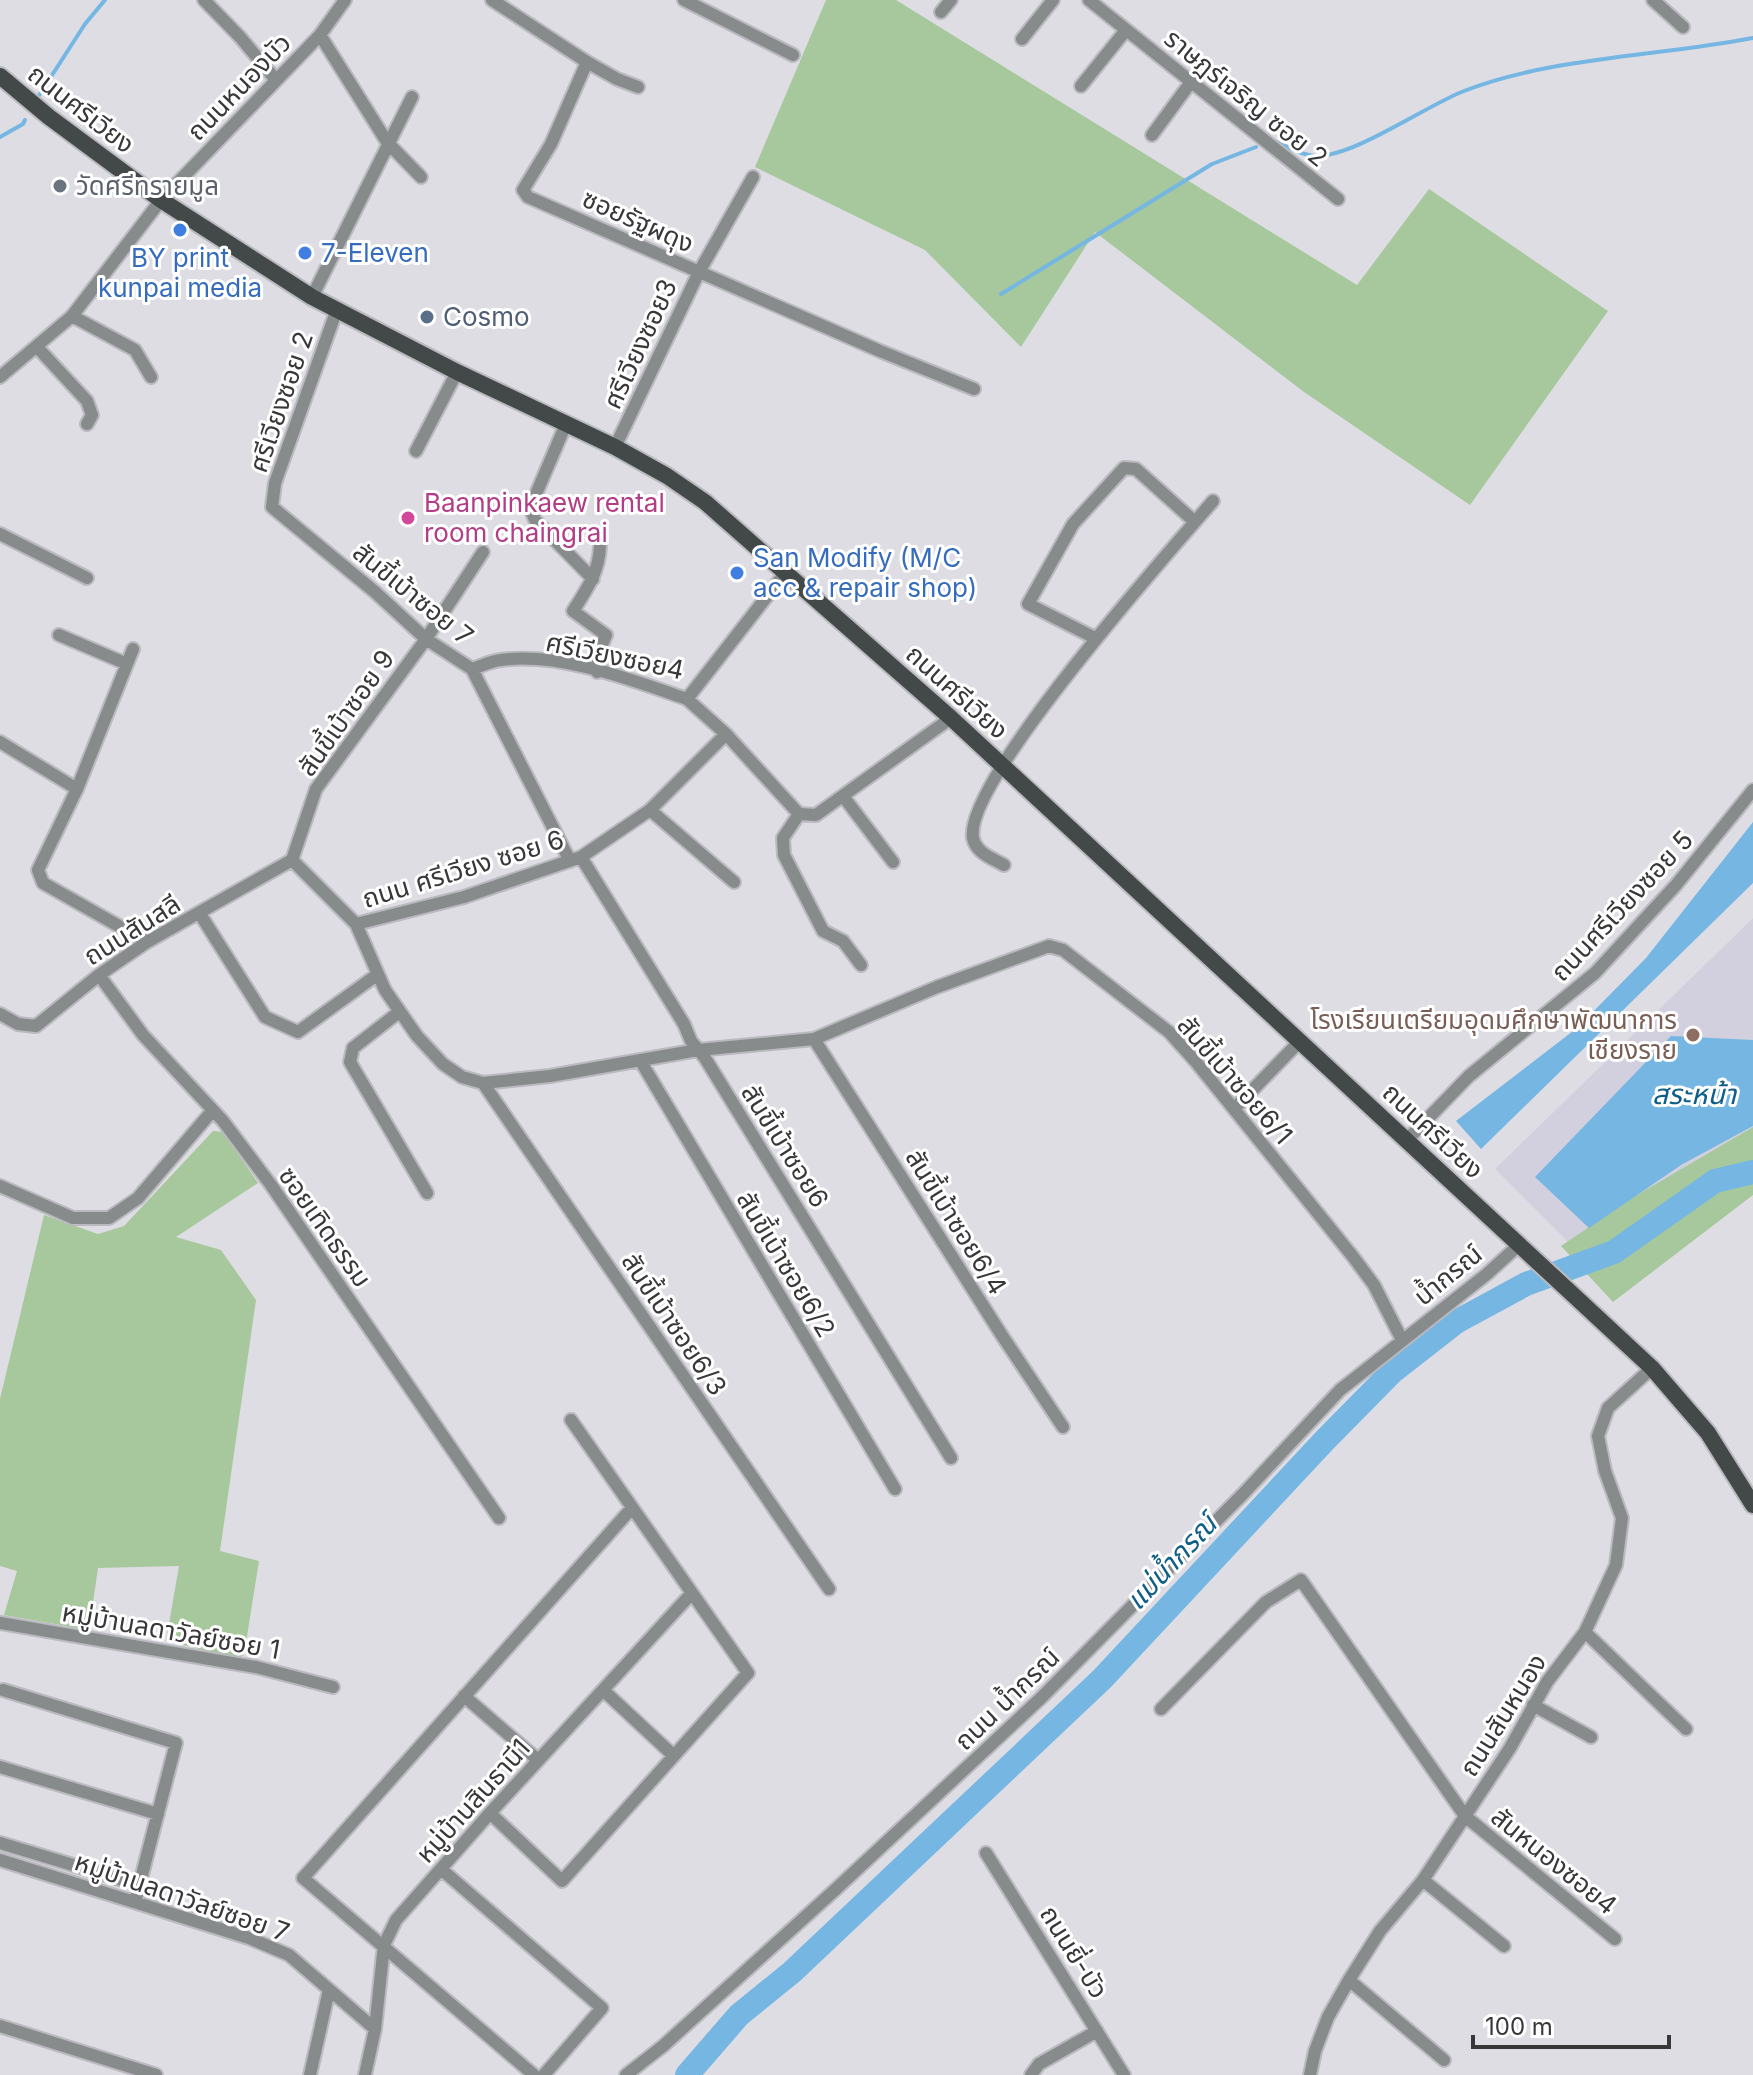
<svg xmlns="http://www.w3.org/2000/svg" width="1753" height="2075" viewBox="0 0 1753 2075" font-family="Inter,'Noto Sans Thai',sans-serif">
<rect width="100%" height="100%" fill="#dedde4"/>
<path fill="#d2d0de" d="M 1753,918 L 1753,1151 L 1574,1248 L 1495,1169 Z"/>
<path fill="#a7c89d" d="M 826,0 L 896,0 L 1357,285 L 1429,189 L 1608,311 L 1470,505 L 1304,392 L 1095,232 L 1021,347 L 925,250 L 755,167 Z
M 1753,1127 L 1753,1195 L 1613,1302 L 1561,1246 L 1632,1198 Z
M 213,1131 L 223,1132 L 258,1183 L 176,1237 L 221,1250 L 256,1300 L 220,1551 L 259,1561 L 244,1655 L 237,1658 L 166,1641 L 179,1566 L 98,1568 L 89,1630 L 4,1615 L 17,1571 L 0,1566 L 0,1399 L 44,1215 L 98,1234 L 124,1226 Z"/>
<path fill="#75b6e3" d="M 1753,822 L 1753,883 L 1481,1149 L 1456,1121 L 1577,1028 L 1646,958 Z
M 1671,1036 L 1753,1040 L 1753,1126 L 1681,1165 L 1589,1228 L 1535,1177 Z"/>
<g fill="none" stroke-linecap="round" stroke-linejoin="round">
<path stroke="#75b6e3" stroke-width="4" d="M 36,100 L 85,24 L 105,0
M 0,137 L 23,124 L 25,120
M 1274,141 C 1286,146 1301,155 1314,156 C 1351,159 1427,105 1464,91 C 1551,57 1661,56 1753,38
M 1001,294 L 1212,164 L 1256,147"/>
<path stroke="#75b6e3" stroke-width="24" d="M 687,2075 L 739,2015 L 792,1972 L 1102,1679 L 1325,1440 L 1392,1372 L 1456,1322 L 1526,1284 L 1614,1252 L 1715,1181 L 1753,1172"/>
<g stroke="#b9b9bf" stroke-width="16">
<path id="minor" d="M 204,0 L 240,37 L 276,80
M 492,0 L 587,62 L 551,144 L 523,190 L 528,197 L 880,351 L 974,389
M 684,0 L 793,55
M 1089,0 L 1338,199
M 1653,0 L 1683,27
M 941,12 L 951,0
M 320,35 L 387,142 L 421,177
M 1022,39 L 1053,0
M 587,62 L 617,79 L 638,87
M 1081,86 L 1126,30
M 1152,135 L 1191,82
M 312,297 L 412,97
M 336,312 L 275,483 L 272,507 L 375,592 L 426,639 L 472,669 L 570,861
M 72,316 L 135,350 L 151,377
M 37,347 L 87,401 L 92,415 L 87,424
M 0,377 L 72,316 L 161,200 L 320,35 L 345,0
M 566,424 L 530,508 L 535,520 L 593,579
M 615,447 L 699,272 L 753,177
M 416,451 L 457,372
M 0,534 L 87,578
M 59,635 L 127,664
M 1095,638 L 1028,604 L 1073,524 L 1124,468 L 1136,469 L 1195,522
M 472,669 C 481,666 491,661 501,660 C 560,652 632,680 687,699 L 786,572
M 597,672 L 599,652 L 606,635 L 573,611 C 587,589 599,572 600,546
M 687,699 L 726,734
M 0,742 L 77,789 L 38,870 L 43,883 L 147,942
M 77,789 L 133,649
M 843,796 L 893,862
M 650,810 L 734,882
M 799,814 L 783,838 L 784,855 L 823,931 L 843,941 L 861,965
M 581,857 L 684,1024 L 691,1041 L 705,1058 L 951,1458
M 292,860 L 356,924 L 385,990 L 417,1036 L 443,1064 L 462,1077 L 483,1083 L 550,1076 L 698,1050 L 814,1039 L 937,987 L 1049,946 L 1063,950 L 1169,1032 L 1196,1062 L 1354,1258 L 1374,1285 L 1402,1340
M 292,860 L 316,789 L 426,639 L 483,552
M 1004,865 C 992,858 976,853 973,838 C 963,783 1170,551 1213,501
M 200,914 L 265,1017 L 298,1032 L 378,974
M 356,924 L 464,897 L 581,857 L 650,810 L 726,734 L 799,814 L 816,815 L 951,718
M 99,975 L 143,1035 L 223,1121 L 271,1185 L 499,1518
M 399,1012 L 353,1048 L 350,1062 L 427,1193
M 0,1014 L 18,1024 L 36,1026 L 99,975 L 147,942 L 292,860
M 814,1039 L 1001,1334 L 1063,1427
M 640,1060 L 895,1489
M 483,1083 L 829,1589
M 1234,1109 L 1300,1041
M 1407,1140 L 1469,1076 L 1595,973 L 1676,885 L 1753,790
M 0,1186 L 73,1218 L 109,1218 L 138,1198 L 213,1110
M 0,1623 L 256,1667 L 333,1687
M 1585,1632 L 1686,1729
M 3,1690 L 176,1743 L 135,1902
M 603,1690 L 674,1756
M 464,1696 L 538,1760
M 1533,1705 L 1591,1737
M 1161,1709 L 1266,1602 L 1301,1580 L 1465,1816 L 1615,1939
M 0,1767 L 158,1814
M 490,1813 L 562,1881 L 748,1673 L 571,1420
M 0,1843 L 139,1885
M 986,1853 L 1124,2075
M 0,1860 L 249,1938 L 289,1955 L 375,2029
M 441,1869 L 602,2008 L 544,2075
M 1423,1880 L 1504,1946
M 1349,1980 L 1444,2060
M 0,2026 L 156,2075
M 310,2075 L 329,1990
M 365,2075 L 375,2029 L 384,1945 L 396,1920 L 490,1813 L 691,1594
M 534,2075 L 303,1878 L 631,1509
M 626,2075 L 663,2046 L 836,1889 L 1041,1698 L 1243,1494 L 1340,1390 L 1487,1274 L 1520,1244
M 1031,2075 L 1039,2064 L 1097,2031
M 1310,2075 L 1315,2051 L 1328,2017 L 1349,1980 L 1380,1931 L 1423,1880 L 1510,1748 L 1547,1682 L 1585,1632 L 1616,1565 L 1622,1518 L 1605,1471 L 1598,1436 L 1608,1408 L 1652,1368"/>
</g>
<g stroke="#b9b9bf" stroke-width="20">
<path id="major" d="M 0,76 L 49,117 L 161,200 L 312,297 L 457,372 L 615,447 L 667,476 L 705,502 L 951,718 L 1652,1368 L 1708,1433 L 1753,1505"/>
</g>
<use href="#minor" stroke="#888b8b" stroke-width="12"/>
<use href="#major" stroke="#434949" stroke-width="16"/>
</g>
<circle fill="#6b7280" stroke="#fff" stroke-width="3" cx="60" cy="186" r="8"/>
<g fill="#3f7fe0" stroke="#fff" stroke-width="3">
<circle cx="180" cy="230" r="8"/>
<circle cx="305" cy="253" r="8"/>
<circle cx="737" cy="573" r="8"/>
</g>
<circle fill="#5c6f8a" stroke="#fff" stroke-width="3" cx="427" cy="317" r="8"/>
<circle fill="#d1479c" stroke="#fff" stroke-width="3" cx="408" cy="518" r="8"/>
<circle fill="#8d6e63" stroke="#fff" stroke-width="3" cx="1693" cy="1035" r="8"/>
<g text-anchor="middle" stroke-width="6" stroke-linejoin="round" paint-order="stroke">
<g font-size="26" fill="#38383b" stroke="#fff">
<text transform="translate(239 87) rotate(-46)" y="9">ถนนหนองบัว</text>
<text transform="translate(1246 98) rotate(39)" y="9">ราษฎร์เจริญ ซอย 2</text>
<text transform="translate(81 109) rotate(38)" y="9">ถนนศรีเวียง</text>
<text transform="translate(638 221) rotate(24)" y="9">ซอยรัฐผดุง</text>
<text transform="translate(640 344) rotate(-65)" y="9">ศรีเวียงซอย3</text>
<text transform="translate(281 402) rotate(-71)" y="9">ศรีเวียงซอย 2</text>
<text transform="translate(413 594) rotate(39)" y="9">สันขี้เบ้าซอย 7</text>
<text transform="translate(615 656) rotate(12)" y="9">ศรีเวียงซอย4</text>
<text transform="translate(957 692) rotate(42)" y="9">ถนนศรีเวียง</text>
<text transform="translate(346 713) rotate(-55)" y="9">สันขี้เบ้าซอย 9</text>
<text transform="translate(463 869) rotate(-17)" y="9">ถนน ศรีเวียง ซอย 6</text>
<text transform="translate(1622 906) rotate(-47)" y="9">ถนนศรีเวียงซอย 5</text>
<text transform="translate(132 930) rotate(-32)" y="9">ถนนสันสลี</text>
<text transform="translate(1235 1080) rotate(49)" y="9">สันขี้เบ้าซอย6/1</text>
<text transform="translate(1433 1131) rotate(43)" y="9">ถนนศรีเวียง</text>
<text transform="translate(785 1146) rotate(58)" y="9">สันขี้เบ้าซอย6</text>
<text transform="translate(956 1222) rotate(58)" y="9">สันขี้เบ้าซอย6/4</text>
<text transform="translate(325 1227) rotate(55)" y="9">ซอยเทิดธรรม</text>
<text transform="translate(786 1264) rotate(59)" y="9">สันขี้เบ้าซอย6/2</text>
<text transform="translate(1448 1275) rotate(-39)" y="9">น้ำกรณ์</text>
<text transform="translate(674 1324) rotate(56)" y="9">สันขี้เบ้าซอย6/3</text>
<text transform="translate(171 1631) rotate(10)" y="9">หมู่บ้านลดาวัลย์ซอย 1</text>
<text transform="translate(1007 1699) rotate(-44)" y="9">ถนน น้ำกรณ์</text>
<text transform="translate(1503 1715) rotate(-58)" y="9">ถนนสันหนอง</text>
<text transform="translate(473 1801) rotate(-48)" y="9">หมู่บ้านสินธานี1</text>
<text transform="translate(1554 1861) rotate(39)" y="9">สันหนองซอย4</text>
<text transform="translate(182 1897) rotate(19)" y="9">หมู่บ้านลดาวัลย์ซอย 7</text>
<text transform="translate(1074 1952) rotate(58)" y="9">ถนนยี่-บัว</text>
</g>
<g font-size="26" fill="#5b616d" stroke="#fff" text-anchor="start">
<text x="76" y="195">วัดศรีทรายมูล</text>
</g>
<g font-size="26" fill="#366cbe" stroke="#fff" text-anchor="start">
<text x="321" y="262">7-Eleven</text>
<text x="180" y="267" text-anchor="middle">BY print<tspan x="180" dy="30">kunpai media</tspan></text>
<text x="753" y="567">San Modify (M/C<tspan x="753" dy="30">acc &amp; repair shop)</tspan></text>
</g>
<g font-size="26" fill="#4e5e75" stroke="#fff" text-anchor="start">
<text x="443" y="326">Cosmo</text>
</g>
<g font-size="26" fill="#b23c85" stroke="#fff" text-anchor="start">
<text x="424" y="512">Baanpinkaew rental<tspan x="424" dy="30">room chaingrai</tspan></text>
</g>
<g font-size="26" fill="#785e54" stroke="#fff" text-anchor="end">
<text x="1677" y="1029">โรงเรียนเตรียมอุดมศึกษาพัฒนาการ<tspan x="1677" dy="30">เชียงราย</tspan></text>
</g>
<g font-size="28" font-style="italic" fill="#0e5e88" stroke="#fff">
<text x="1694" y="1104">สระหน้า</text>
<text transform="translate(1171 1562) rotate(-47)" y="10">แม่น้ำกรณ์</text>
</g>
</g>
<path d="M1473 2035v12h196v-12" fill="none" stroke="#38383b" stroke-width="4"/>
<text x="1485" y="2035" font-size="24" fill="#38383b" stroke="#ffffff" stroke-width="6" paint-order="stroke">100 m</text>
</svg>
